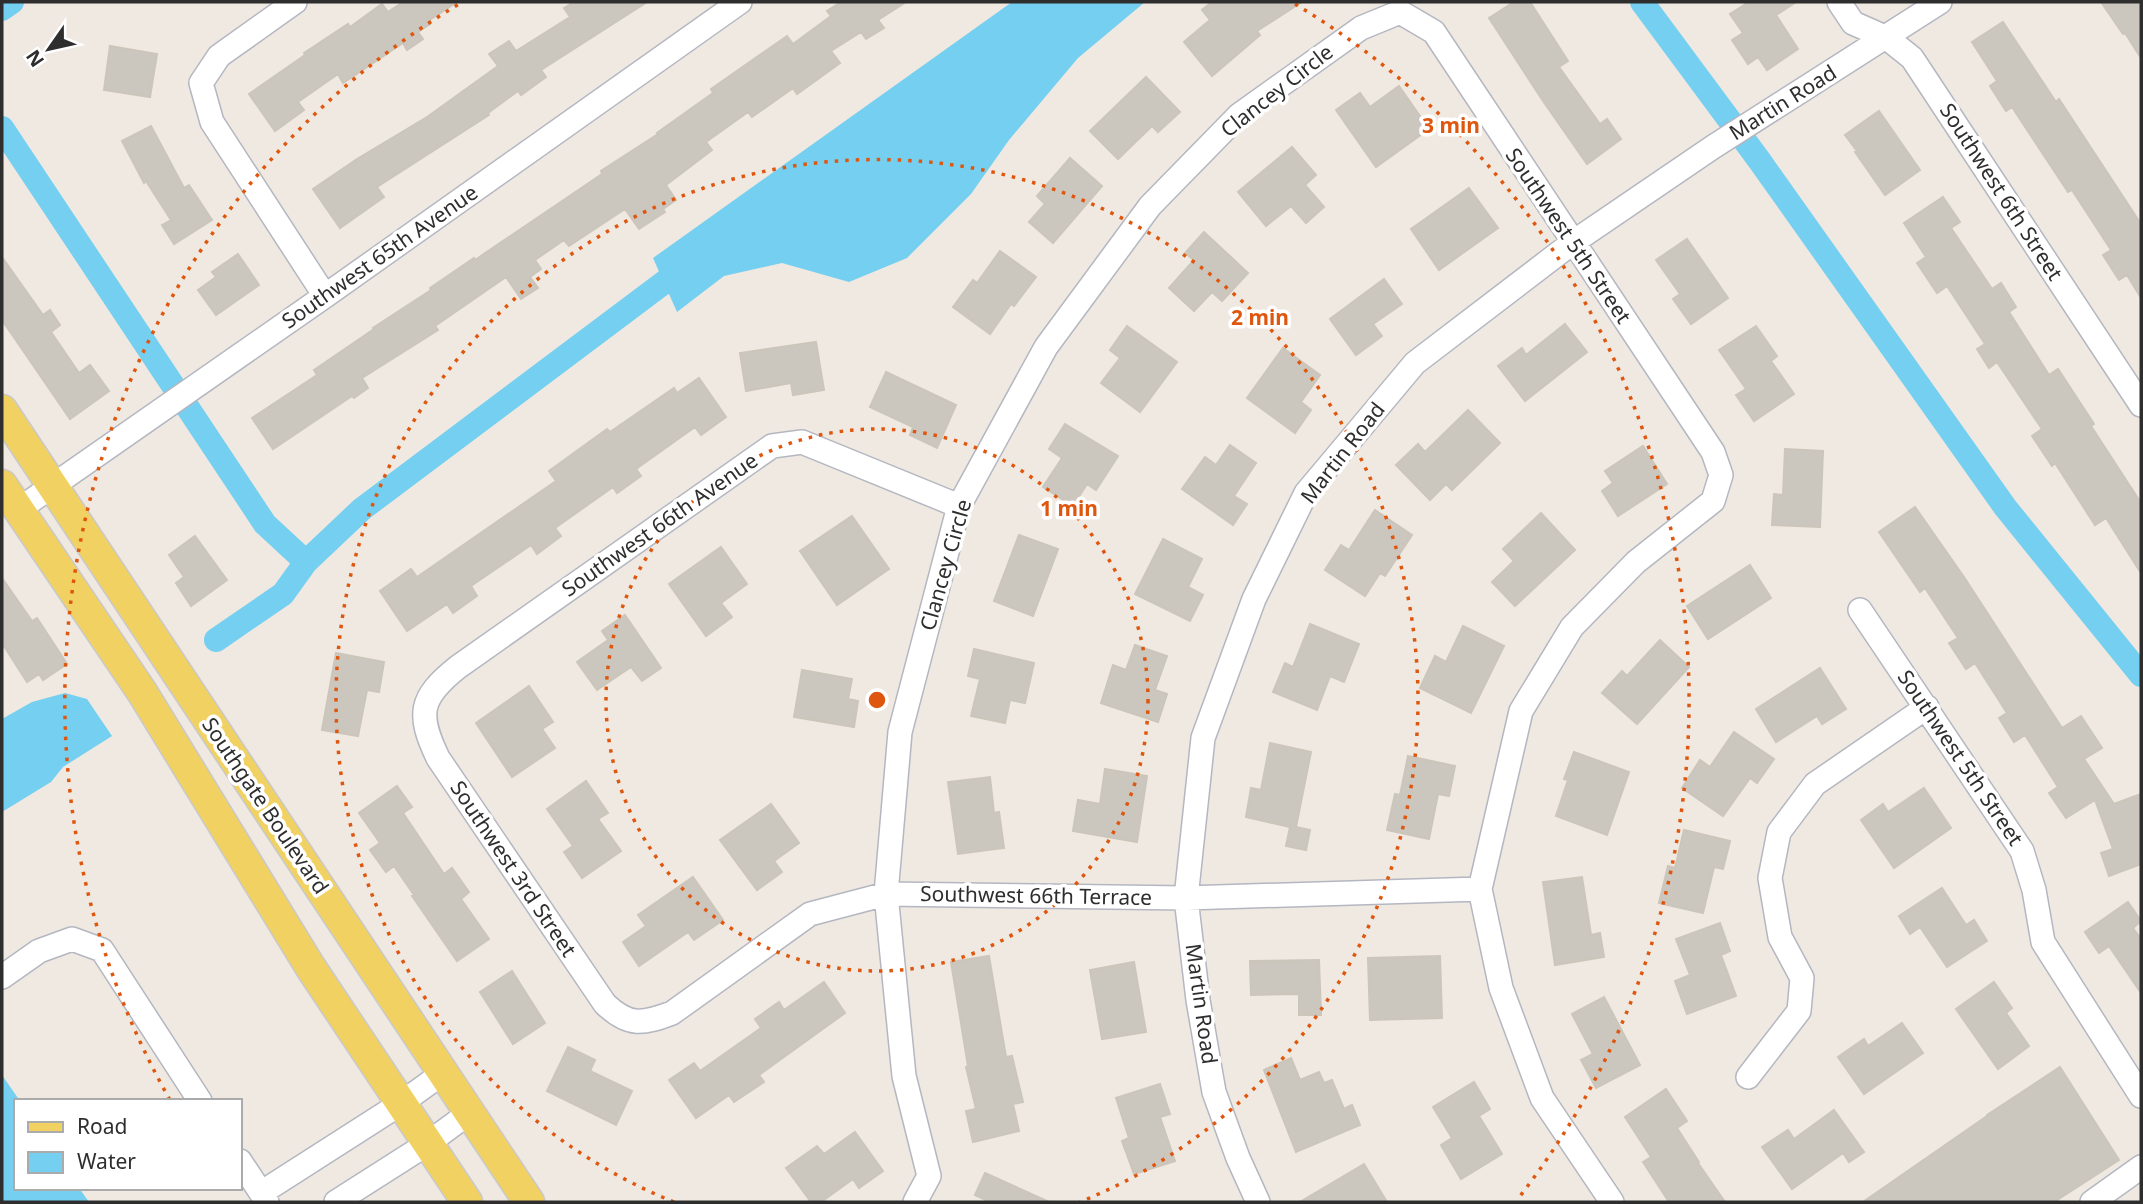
<svg xmlns="http://www.w3.org/2000/svg" width="2143" height="1204" viewBox="0 0 2143 1204" font-family="'Noto Sans',sans-serif">
<rect width="100%" height="100%" fill="#efe9e1"/>
<path fill="#75cff0" d="M 1012,2 L 1145,2 L 1078,58 L 1009,140 L 971,194 L 907,258 L 849,282 L 782,263 L 724,276 L 677,312 L 653,258 Z
M 65,693 L 87,699 L 112,736 L 63,767 L 51,782 L 2,812 L 2,719 L 32,702 Z
M 2,1075 L 20,1101 L 16,1101 L 16,1188 L 79,1188 L 89,1202 L 2,1202 Z"/>
<g fill="none" stroke-linecap="round" stroke-linejoin="round">
<path stroke="#75cff0" stroke-width="24" d="M 1642,2 L 1759,160 L 2005,507 L 2141,675
M 2,9 L 12,2
M 2,128 L 265,524 L 306,562
M 216,640 L 283,594 L 306,562 L 362,509 L 690,263"/>
</g>
<path fill="#cbc7bf" stroke="#cbc5ba" stroke-width="2" d="M 403,2 L 457,2 L 428,21 L 430,24 L 418,32 L 423,39 L 407,50 L 403,43 L 343,83 L 338,74 L 298,102 L 304,110 L 275,131 L 249,94 L 305,55 L 304,53 L 348,24 L 350,27 L 382,4 L 388,12 Z
M 574,2 L 647,2 L 541,70 L 546,77 L 521,95 L 518,91 L 488,113 L 489,115 L 377,187 L 384,197 L 340,228 L 313,189 L 357,159 L 427,117 L 498,66 L 489,54 L 509,41 L 516,51 L 570,17 L 564,8 Z
M 841,2 L 906,2 L 878,20 L 884,28 L 866,39 L 861,32 L 831,51 L 840,63 L 797,94 L 793,88 L 752,117 L 748,112 L 706,142 L 712,150 L 666,185 L 676,200 L 663,209 L 665,212 L 639,229 L 625,209 L 569,246 L 564,240 L 535,260 L 541,269 L 530,277 L 538,288 L 521,299 L 506,277 L 435,326 L 438,330 L 362,378 L 368,388 L 354,398 L 352,396 L 273,449 L 252,418 L 317,375 L 314,370 L 374,329 L 373,328 L 431,290 L 430,288 L 474,258 L 475,260 L 602,174 L 601,171 L 658,134 L 657,133 L 713,93 L 711,89 L 787,36 L 793,44 L 831,16 L 827,11 Z
M 1212,2 L 1302,2 L 1257,31 L 1260,35 L 1212,76 L 1184,42 L 1210,20 L 1202,10 Z
M 1514,2 L 1530,2 L 1568,61 L 1559,67 L 1600,124 L 1607,119 L 1621,139 L 1587,164 L 1543,101 L 1489,18 Z
M 1749,2 L 1796,2 L 1776,15 L 1798,49 L 1767,70 L 1758,57 L 1748,64 L 1732,40 L 1743,33 L 1730,14 Z
M 2101,2 L 2141,2 L 2141,58 L 2125,33 L 2123,34 Z
M 2003,22 L 2056,102 L 2059,99 L 2141,224 L 2141,298 L 2127,275 L 2119,280 L 2103,255 L 2111,250 L 2072,190 L 2068,192 L 2012,107 L 2006,111 L 1990,86 L 1997,81 L 1972,42 Z
M 110,46 L 157,54 L 150,97 L 104,90 Z
M 1146,77 L 1180,112 L 1158,132 L 1152,126 L 1118,159 L 1090,131 Z
M 1399,86 L 1429,129 L 1376,167 L 1336,110 L 1360,93 L 1370,107 Z
M 1879,111 L 1920,170 L 1885,195 L 1855,152 L 1857,151 L 1845,135 Z
M 151,126 L 184,188 L 189,185 L 212,220 L 174,244 L 162,225 L 171,220 L 146,181 L 144,183 L 122,141 Z
M 1292,147 L 1316,175 L 1305,185 L 1324,207 L 1306,223 L 1291,206 L 1266,226 L 1238,192 Z
M 1070,158 L 1102,186 L 1053,243 L 1029,222 L 1045,204 L 1037,196 Z
M 1469,188 L 1498,228 L 1439,270 L 1411,229 Z
M 1943,197 L 1960,222 L 1951,228 L 1992,289 L 2001,283 L 2016,307 L 2009,312 L 2049,375 L 2058,369 L 2094,424 L 2091,426 L 2141,503 L 2141,573 L 2106,518 L 2095,525 L 2055,463 L 2052,466 L 2032,436 L 2042,429 L 1997,362 L 1989,368 L 1977,349 L 1985,344 L 1947,286 L 1937,293 L 1917,263 L 1926,257 L 1904,223 Z
M 1204,232 L 1248,273 L 1222,301 L 1212,292 L 1194,311 L 1169,288 L 1194,260 L 1185,253 Z
M 1687,239 L 1728,298 L 1691,324 L 1673,299 L 1680,294 L 1656,260 Z
M 1000,251 L 1036,277 L 1014,306 L 1011,304 L 990,334 L 953,307 L 973,280 L 977,283 Z
M 238,254 L 259,285 L 216,315 L 198,290 L 216,277 L 212,272 Z
M 2,257 L 43,315 L 50,310 L 60,325 L 51,332 L 79,373 L 90,365 L 109,391 L 70,419 L 2,320 Z
M 1384,279 L 1402,304 L 1373,324 L 1382,336 L 1356,355 L 1330,319 Z
M 1565,324 L 1587,352 L 1525,401 L 1498,366 L 1522,348 L 1526,355 Z
M 1127,326 L 1177,362 L 1140,412 L 1101,383 L 1120,358 L 1110,350 Z
M 1756,326 L 1777,356 L 1771,361 L 1794,394 L 1754,421 L 1736,395 L 1746,389 L 1719,350 Z
M 816,342 L 824,390 L 793,395 L 791,383 L 746,391 L 740,353 Z
M 1283,348 L 1320,375 L 1301,402 L 1311,410 L 1295,433 L 1247,398 Z
M 886,372 L 956,405 L 937,448 L 910,435 L 913,427 L 870,407 Z
M 699,378 L 726,417 L 701,435 L 695,427 L 636,469 L 641,476 L 617,493 L 613,487 L 555,528 L 561,536 L 537,554 L 531,545 L 471,586 L 477,596 L 453,613 L 447,604 L 407,631 L 380,591 L 411,569 L 417,577 L 556,481 L 549,471 L 607,429 L 610,432 L 674,388 L 677,393 Z
M 1468,410 L 1500,443 L 1452,490 L 1446,484 L 1430,500 L 1396,465 L 1418,444 L 1425,452 Z
M 1065,424 L 1118,456 L 1096,490 L 1087,484 L 1073,506 L 1043,487 L 1062,458 L 1049,449 Z
M 1230,445 L 1256,463 L 1234,496 L 1247,504 L 1233,525 L 1182,489 L 1205,457 L 1216,465 Z
M 1643,446 L 1667,484 L 1618,516 L 1602,491 L 1613,483 L 1605,471 Z
M 1785,449 L 1823,451 L 1820,527 L 1772,525 L 1774,494 L 1783,495 Z
M 1915,507 L 1964,577 L 2062,728 L 2081,716 L 2102,748 L 2084,759 L 2114,804 L 2141,794 L 2141,864 L 2109,876 L 2101,853 L 2113,849 L 2095,800 L 2066,818 L 2049,793 L 2058,787 L 2025,735 L 2014,742 L 1999,718 L 2007,713 L 1975,663 L 1966,669 L 1949,643 L 1958,638 L 1925,588 L 1920,592 L 1879,532 Z
M 1375,510 L 1412,535 L 1385,576 L 1380,573 L 1365,596 L 1325,570 L 1341,545 L 1349,550 Z
M 1541,513 L 1575,550 L 1515,606 L 1492,582 L 1514,561 L 1503,549 Z
M 852,516 L 889,569 L 837,605 L 800,551 Z
M 1019,535 L 1058,549 L 1033,616 L 994,601 Z
M 195,536 L 227,580 L 191,606 L 176,583 L 184,577 L 169,555 Z
M 1163,539 L 1202,559 L 1188,587 L 1203,595 L 1190,621 L 1135,594 Z
M 721,547 L 747,584 L 721,603 L 732,617 L 706,636 L 669,584 Z
M 1750,565 L 1771,598 L 1708,639 L 1687,606 Z
M 2,578 L 32,621 L 37,618 L 67,664 L 43,680 L 39,674 L 27,682 L 2,643 Z
M 625,615 L 661,668 L 642,681 L 631,667 L 597,690 L 577,662 L 608,640 L 602,631 Z
M 1310,624 L 1359,644 L 1344,682 L 1330,676 L 1317,710 L 1273,692 L 1285,663 L 1293,667 Z
M 1463,626 L 1504,646 L 1471,713 L 1420,688 L 1435,656 L 1446,662 Z
M 1660,640 L 1689,667 L 1637,724 L 1602,693 L 1622,671 L 1627,676 Z
M 1135,645 L 1167,656 L 1155,690 L 1167,694 L 1158,722 L 1101,703 L 1113,665 L 1126,670 Z
M 974,649 L 1034,663 L 1025,703 L 1010,700 L 1005,723 L 971,716 L 980,679 L 968,676 Z
M 336,653 L 384,662 L 379,692 L 367,690 L 358,736 L 322,730 Z
M 1820,668 L 1846,709 L 1822,724 L 1817,716 L 1776,742 L 1756,709 Z
M 802,670 L 852,679 L 848,699 L 858,701 L 854,727 L 794,717 Z
M 529,686 L 553,722 L 542,729 L 555,748 L 512,777 L 476,723 Z
M 1734,732 L 1774,759 L 1757,783 L 1750,778 L 1723,816 L 1682,788 L 1700,760 L 1710,767 Z
M 1270,743 L 1311,752 L 1296,827 L 1310,830 L 1306,850 L 1286,846 L 1290,827 L 1246,817 L 1251,788 L 1261,790 Z
M 1574,752 L 1629,772 L 1607,835 L 1556,816 L 1568,780 L 1564,779 Z
M 1408,756 L 1455,766 L 1449,796 L 1438,794 L 1429,839 L 1387,830 L 1395,794 L 1400,795 Z
M 1105,769 L 1147,776 L 1137,842 L 1073,831 L 1078,800 L 1100,804 Z
M 990,777 L 994,813 L 999,812 L 1004,848 L 958,854 L 948,782 Z
M 586,781 L 608,813 L 598,819 L 621,851 L 582,878 L 564,852 L 573,846 L 547,809 Z
M 397,786 L 412,807 L 403,813 L 444,874 L 452,868 L 469,892 L 461,899 L 489,939 L 457,961 L 412,896 L 414,895 L 394,866 L 386,872 L 370,850 L 380,843 L 359,813 Z
M 1924,788 L 1951,828 L 1894,868 L 1861,820 L 1883,804 L 1888,812 Z
M 771,804 L 799,843 L 774,861 L 782,872 L 757,890 L 720,840 Z
M 1684,830 L 1730,841 L 1723,869 L 1714,867 L 1703,913 L 1659,903 L 1668,866 L 1675,868 Z
M 693,877 L 723,920 L 694,940 L 688,932 L 639,966 L 623,942 L 646,926 L 638,915 Z
M 1582,877 L 1591,935 L 1600,933 L 1604,957 L 1555,965 L 1543,882 Z
M 1942,888 L 1966,925 L 1974,920 L 1987,941 L 1947,967 L 1920,927 L 1910,934 L 1899,916 Z
M 2128,902 L 2141,921 L 2133,928 L 2141,939 L 2141,993 L 2109,946 L 2099,953 L 2085,932 Z
M 1720,923 L 1730,951 L 1721,955 L 1736,996 L 1687,1014 L 1675,981 L 1690,975 L 1676,939 Z
M 989,956 L 1006,1057 L 1012,1056 L 1023,1102 L 1013,1104 L 1019,1131 L 973,1142 L 966,1111 L 976,1109 L 966,1067 L 968,1066 L 951,962 Z
M 1440,956 L 1442,1018 L 1370,1020 L 1368,958 Z
M 1319,960 L 1321,1015 L 1299,1015 L 1299,994 L 1251,995 L 1250,961 Z
M 1134,962 L 1146,1032 L 1102,1039 L 1090,970 Z
M 512,971 L 545,1023 L 513,1044 L 480,992 Z
M 824,982 L 845,1013 L 759,1075 L 764,1082 L 734,1102 L 729,1095 L 696,1118 L 669,1080 L 694,1063 L 700,1071 L 761,1028 L 755,1019 L 779,1002 L 784,1010 Z
M 1994,982 L 2012,1008 L 2006,1013 L 2029,1046 L 1998,1069 L 1956,1009 Z
M 1604,997 L 1640,1065 L 1596,1088 L 1581,1060 L 1593,1054 L 1572,1014 Z
M 1902,1023 L 1923,1053 L 1864,1094 L 1838,1057 L 1864,1039 L 1868,1046 Z
M 568,1047 L 595,1060 L 590,1071 L 632,1091 L 616,1125 L 547,1091 Z
M 1291,1058 L 1300,1080 L 1319,1072 L 1324,1083 L 1332,1080 L 1344,1109 L 1352,1105 L 1360,1125 L 1296,1152 L 1264,1070 Z
M 2060,1067 L 2119,1160 L 2054,1202 L 1863,1202 L 1987,1116 L 1987,1115 Z
M 1474,1082 L 1490,1109 L 1479,1116 L 1502,1154 L 1461,1179 L 1441,1145 L 1452,1138 L 1433,1107 Z
M 1160,1084 L 1170,1114 L 1160,1117 L 1175,1161 L 1134,1174 L 1122,1141 L 1129,1138 L 1116,1098 Z
M 1666,1089 L 1687,1121 L 1677,1128 L 1699,1162 L 1698,1163 L 1725,1202 L 1669,1202 L 1643,1162 L 1651,1157 L 1625,1117 Z
M 1834,1110 L 1864,1152 L 1849,1162 L 1843,1153 L 1792,1189 L 1762,1147 L 1788,1130 L 1794,1139 Z
M 855,1132 L 883,1171 L 859,1188 L 853,1179 L 821,1202 L 811,1202 L 786,1168 L 817,1146 L 824,1154 Z
M 1364,1164 L 1387,1202 L 1300,1202 Z
M 985,1173 L 1049,1202 L 990,1202 L 975,1195 Z"/>
<g fill="none" stroke-linecap="round" stroke-linejoin="round">
<g stroke="#b4b7c1" stroke-width="26">
<path id="minor" d="M 295,2 L 219,56 L 201,83 L 212,122 L 325,296
M 1839,2 L 1853,23 L 1887,38 L 1912,58 L 2141,405
M 959,506 L 802,442 L 772,446 L 458,667 C 419,698 417,714 438,758 L 605,1004 C 629,1027 643,1024 672,1013 L 810,914 L 886,894 L 1186,898 L 1480,889
M 18,510 L 325,296 L 740,2
M 1860,610 L 2022,851 L 2034,890 L 2043,942 L 2141,1096
M 2,977 L 39,951 L 72,939 L 102,950 L 200,1101
M 1748,1077 L 1799,1011 L 1802,978 L 1780,937 L 1770,878 L 1779,832 L 1815,784 L 1927,707
M 240,1161 L 267,1202
M 261,1193 L 400,1104 L 443,1073
M 336,1202 L 427,1144 L 469,1113
M 915,1202 L 929,1176 L 904,1076 L 886,894 L 900,732 L 959,506 L 1046,347 L 1150,206 L 1239,115 L 1361,28 L 1400,12 L 1434,32 L 1713,452 L 1721,475 L 1713,501 L 1636,562 L 1572,627 L 1521,711 L 1480,889 L 1501,988 L 1542,1098 L 1612,1202
M 1258,1202 L 1238,1158 L 1214,1092 L 1198,1000 L 1186,898 L 1203,738 L 1254,599 L 1306,493 L 1415,363 L 1572,243 L 1713,147 L 1940,2
M 2092,1202 L 2141,1167"/>
</g>
<g stroke="#c9c9c9" stroke-width="33">
<path id="major" d="M 2,410 L 529,1202
M 2,485 L 142,692 L 311,968 L 467,1202"/>
</g>
<use href="#minor" stroke="#fff" stroke-width="23"/>
<use href="#major" stroke="#f2d163" stroke-width="30"/>
</g>
<g fill="none" stroke="#df570e" stroke-width="3.5" stroke-dasharray="3.5 7">
<circle cx="877" cy="700" r="271"/>
<path d="M674 1202A541 541 0 1 1 1080 1202"/>
<path d="M170 1100A812 812 0 0 1 459 4M1295 4A812 812 0 0 1 1517 1200"/>
</g>
<g text-anchor="middle" stroke-width="7" stroke-linejoin="round" paint-order="stroke">
<g font-size="21" fill="#2e2e2e" stroke="#fff">
<text transform="translate(1277 91) rotate(-38)" y="7">Clancey Circle</text>
<text transform="translate(1783 103) rotate(-32)" y="7">Martin Road</text>
<text transform="translate(2001 192) rotate(57)" y="7">Southwest 6th Street</text>
<text transform="translate(1568 236) rotate(56)" y="7">Southwest 5th Street</text>
<text transform="translate(380 257) rotate(-35)" y="7">Southwest 65th Avenue</text>
<text transform="translate(1343 453) rotate(-52)" y="7">Martin Road</text>
<text transform="translate(660 525) rotate(-35)" y="7">Southwest 66th Avenue</text>
<text transform="translate(946 565) rotate(-74)" y="7">Clancey Circle</text>
<text transform="translate(1960 758) rotate(56)" y="7">Southwest 5th Street</text>
<text transform="translate(265 806) rotate(56)" y="7">Southgate Boulevard</text>
<text transform="translate(513 869) rotate(56)" y="7">Southwest 3rd Street</text>
<text transform="translate(1036 896) rotate(1)" y="7">Southwest 66th Terrace</text>
<text transform="translate(1201 1004) rotate(82)" y="7">Martin Road</text>
</g>
</g>
<circle cx="877" cy="700" r="10" fill="#df570e" stroke="#fff" stroke-width="3.5"/>
<g font-size="21" text-anchor="middle" font-weight="bold" fill="#df570e" stroke="#fff" stroke-width="7" stroke-linejoin="round" paint-order="stroke">
<text x="1451" y="133">3 min</text>
<text x="1260" y="325">2 min</text>
<text x="1069" y="516">1 min</text>
</g>
<rect width="2143" height="1204" fill="none" stroke="#2e2e2e" stroke-width="7"/>
<rect x="14" y="1099" width="228" height="91" fill="#ffffff" stroke="#ababab" stroke-width="2"/>
<rect x="28" y="1122" width="35" height="10" fill="#f2d163" stroke="#ababab" stroke-width="2"/>
<text x="77" y="1134" font-size="21" fill="#2e2e2e">Road</text>
<rect x="28" y="1152" width="35" height="21" fill="#75cff0" stroke="#ababab" stroke-width="2"/>
<text x="77" y="1169" font-size="21" fill="#2e2e2e">Water</text>
<g transform="translate(49 49) rotate(236)" stroke="#ffffff" stroke-width="5" paint-order="stroke">
<path d="M0-5L12 26L0 18L-12 26Z" fill="#2e2e2e"/>
<text y="-10" font-size="19" font-weight="bold" text-anchor="middle" fill="#2e2e2e">N</text>
</g>
</svg>
